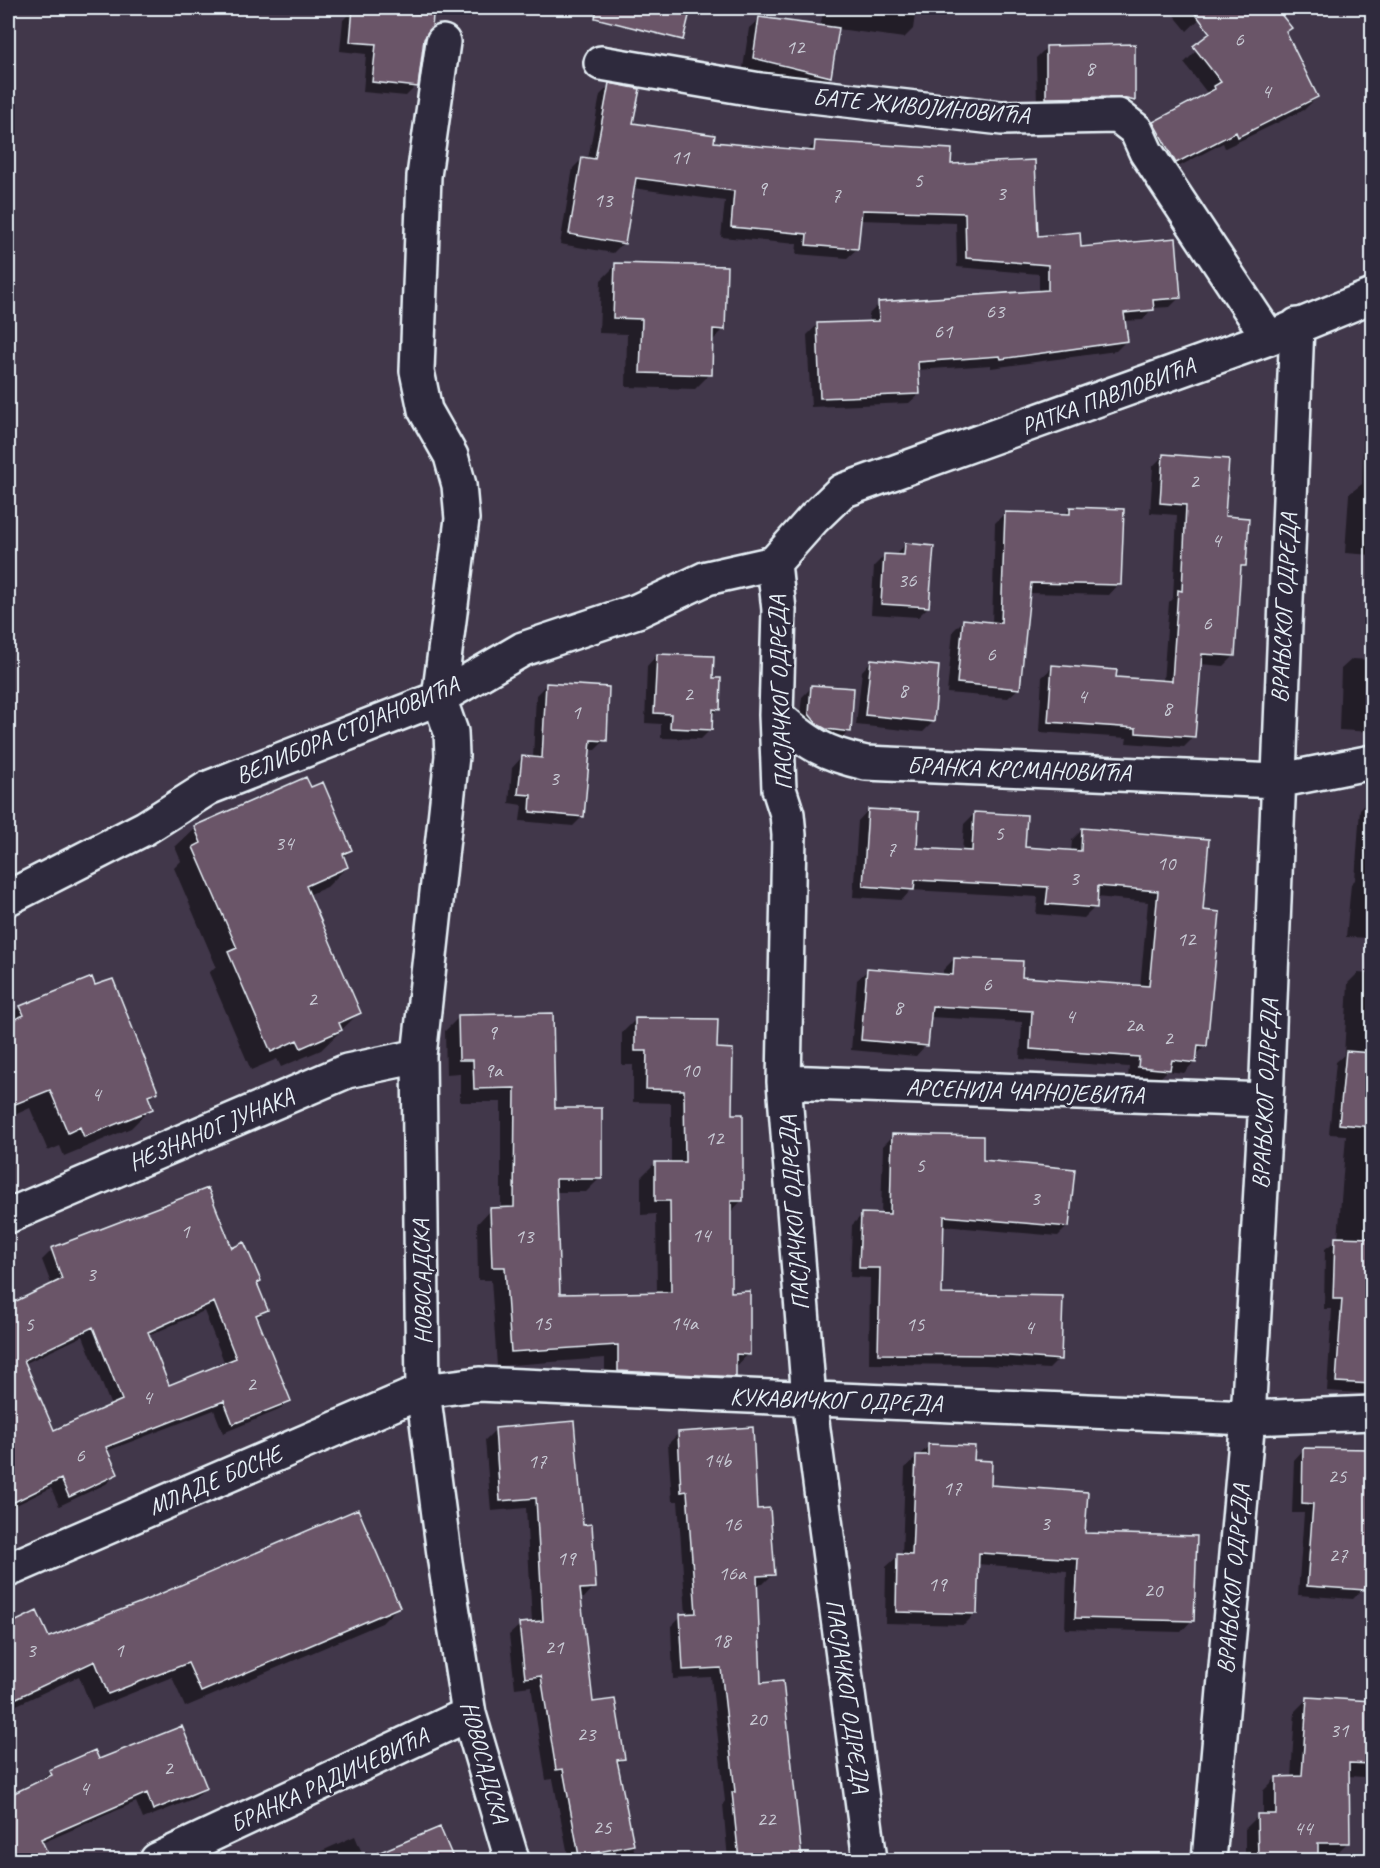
<svg xmlns="http://www.w3.org/2000/svg" width="1380" height="1868" viewBox="0 0 1380 1868" font-family="Caveat,sans-serif">
<rect width="100%" height="100%" fill="#41374a"/>
<filter id="ink" filterUnits="userSpaceOnUse"><feTurbulence type="fractalNoise" baseFrequency=".0167" numOctaves="2"/><feDisplacementMap in="SourceGraphic" scale="12" xChannelSelector="R" yChannelSelector="G"/><feConvolveMatrix kernelMatrix="1 2 1 2 8 2 1 2 1" color-interpolation-filters="sRGB"/></filter>
<g filter="url(#ink)">
<path fill="#0007" fill-rule="evenodd" d="M 824,8 L 916,8 L 913,29 L 904,38 L 838,29 L 830,77 L 820,87 L 743,68 L 749,28 L 760,18 L 820,27 Z
M 1168,8 L 1211,8 L 1187,31 Z
M 1260,8 L 1274,8 L 1290,27 L 1285,32 L 1317,97 L 1304,110 L 1225,148 L 1223,143 L 1163,175 L 1141,136 L 1154,123 L 1208,94 L 1184,63 L 1196,51 Z
M 353,10 L 423,39 L 416,86 L 406,96 L 363,92 L 366,54 L 340,51 L 343,20 Z
M 1046,48 L 1134,100 L 1124,110 L 1037,108 L 1036,58 Z
M 610,85 L 632,124 L 712,143 L 806,152 L 815,143 L 950,165 L 1037,237 L 1079,248 L 1180,297 L 1170,307 L 1152,308 L 1143,320 L 1123,321 L 1126,341 L 1116,351 L 991,368 L 991,365 L 917,370 L 919,394 L 909,403 L 811,407 L 807,335 L 817,325 L 870,323 L 869,314 L 879,304 L 1039,293 L 1039,274 L 957,267 L 956,223 L 859,220 L 857,249 L 847,258 L 796,254 L 797,244 L 721,237 L 725,201 L 633,188 L 623,243 L 613,253 L 560,244 L 573,168 L 583,158 L 588,159 L 600,95 Z
M 616,265 L 724,329 L 711,342 L 710,374 L 695,389 L 626,387 L 627,334 L 599,333 L 601,280 Z
M 1372,403 L 1372,555 L 1345,553 L 1349,494 L 1362,484 L 1364,411 Z
M 1163,456 L 1223,518 L 1244,566 L 1239,571 L 1234,656 L 1224,666 L 1199,664 L 1194,737 L 1184,747 L 1126,743 L 1127,738 L 1039,732 L 1042,677 L 1053,667 L 1114,678 L 1163,682 L 1169,602 L 1173,598 L 1177,515 L 1150,513 L 1153,466 Z
M 1070,509 L 1119,584 L 1109,595 L 1028,593 L 1019,688 L 1008,698 L 947,693 L 953,631 L 963,621 L 992,624 L 995,523 L 1005,513 L 1064,515 Z
M 905,545 L 928,607 L 918,617 L 871,614 L 874,566 L 884,556 L 895,555 Z
M 657,655 L 712,680 L 718,709 L 711,716 L 711,729 L 701,739 L 661,738 L 661,724 L 645,723 L 647,666 Z
M 1352,659 L 1372,660 L 1372,732 L 1339,730 L 1341,669 Z
M 872,660 L 933,722 L 923,732 L 856,725 L 862,671 Z
M 546,685 L 605,740 L 595,750 L 589,750 L 583,816 L 573,826 L 520,821 L 522,805 L 509,803 L 512,768 L 522,757 L 533,758 L 536,695 Z
M 812,687 L 849,731 L 839,741 L 799,724 L 802,697 Z
M 1370,799 L 1372,799 L 1372,938 L 1346,937 L 1351,884 L 1355,880 L 1360,809 Z
M 868,810 L 915,849 L 962,852 L 964,824 L 975,813 L 1024,848 L 1071,852 L 1072,840 L 1083,829 L 1202,912 L 1206,1045 L 1195,1056 L 1194,1062 L 1184,1073 L 1167,1071 L 1158,1080 L 1128,1077 L 1129,1067 L 1020,1059 L 1022,1022 L 929,1017 L 926,1045 L 916,1056 L 851,1050 L 857,980 L 868,970 L 943,976 L 943,970 L 954,959 L 1021,978 L 1140,987 L 1148,902 L 1096,897 L 1095,907 L 1084,918 L 1036,914 L 1038,897 L 911,890 L 902,900 L 853,897 L 858,821 Z
M 195,828 L 351,850 L 343,858 L 347,867 L 327,887 L 308,895 L 359,1013 L 321,1050 L 281,1067 L 277,1059 L 251,1070 L 209,973 L 216,966 L 174,868 L 181,861 L 175,847 Z
M 1358,973 L 1372,974 L 1372,1394 L 1327,1391 L 1332,1309 L 1324,1309 L 1325,1249 L 1338,1239 L 1346,1135 L 1329,1134 L 1336,1062 L 1344,1055 L 1348,983 Z
M 91,979 L 156,1092 L 148,1100 L 151,1108 L 131,1128 L 64,1156 L 60,1146 L 48,1151 L 30,1108 L 8,1118 L 8,1013 Z
M 459,1017 L 553,1110 L 600,1178 L 586,1192 L 555,1192 L 558,1296 L 657,1294 L 656,1214 L 641,1215 L 641,1177 L 655,1163 L 671,1163 L 671,1103 L 633,1102 L 633,1065 L 622,1065 L 622,1033 L 636,1019 L 716,1050 L 731,1115 L 742,1200 L 730,1213 L 730,1293 L 748,1354 L 735,1368 L 735,1376 L 720,1390 L 605,1385 L 605,1358 L 497,1366 L 491,1280 L 478,1280 L 477,1224 L 491,1209 L 501,1209 L 501,1102 L 460,1102 L 460,1073 L 446,1074 L 445,1031 Z
M 893,1136 L 981,1161 L 1068,1226 L 1058,1236 L 943,1226 L 940,1295 L 1059,1359 L 1049,1369 L 985,1365 L 869,1364 L 870,1278 L 850,1277 L 852,1225 L 862,1215 L 881,1215 L 883,1146 Z
M 52,1250 L 231,1250 L 260,1281 L 256,1284 L 266,1310 L 257,1319 L 289,1400 L 279,1410 L 223,1433 L 214,1410 L 107,1451 L 116,1474 L 106,1484 L 59,1506 L 51,1488 L 8,1509 L 8,1306 L 52,1286 L 42,1260 ZM 204,1311 L 225,1364 L 168,1387 L 148,1336 ZM 83,1336 L 111,1406 L 53,1432 L 24,1364 Z
M 495,1430 L 581,1526 L 594,1587 L 584,1598 L 579,1598 L 591,1704 L 624,1758 L 617,1765 L 636,1860 L 569,1860 L 553,1779 L 546,1780 L 531,1686 L 515,1688 L 509,1635 L 520,1625 L 532,1623 L 526,1508 L 491,1511 L 485,1440 Z
M 678,1434 L 756,1511 L 773,1574 L 763,1584 L 756,1585 L 760,1685 L 782,1682 L 801,1860 L 728,1860 L 723,1804 L 725,1801 L 711,1677 L 673,1679 L 671,1626 L 681,1616 L 686,1615 L 678,1501 L 672,1501 L 668,1444 Z
M 929,1446 L 973,1461 L 989,1486 L 1083,1534 L 1192,1620 L 1181,1632 L 1065,1629 L 1067,1571 L 977,1564 L 976,1613 L 964,1625 L 885,1623 L 886,1567 L 898,1556 L 902,1556 L 905,1468 Z
M 1304,1449 L 1372,1451 L 1372,1506 L 1369,1510 L 1363,1589 L 1353,1599 L 1298,1595 L 1304,1513 L 1292,1513 L 1294,1460 Z
M 398,1607 L 382,1623 L 185,1707 L 172,1677 L 92,1709 L 79,1676 L 8,1709 L 8,1627 L 36,1613 L 48,1639 Z
M 1308,1698 L 1372,1702 L 1372,1769 L 1364,1777 L 1348,1776 L 1348,1842 L 1335,1855 L 1317,1855 L 1317,1860 L 1245,1860 L 1245,1829 L 1258,1816 L 1263,1816 L 1263,1791 L 1276,1778 L 1291,1778 L 1295,1711 Z
M 98,1761 L 205,1788 L 195,1798 L 143,1819 L 136,1802 L 42,1843 L 48,1858 L 46,1860 L 8,1860 L 8,1797 L 40,1782 L 50,1771 Z
M 439,1829 L 452,1860 L 302,1860 L 355,1836 L 365,1860 Z"/>
<path fill="#6a5468" stroke="#e8f1f8" stroke-width="1.5" fill-rule="evenodd" d="M 353,8 L 433,15 L 432,28 L 424,39 L 418,87 L 372,82 L 376,44 L 350,42 Z
M 597,8 L 691,8 L 683,40 L 595,18 Z
M 1191,8 L 1276,8 L 1292,28 L 1286,32 L 1318,97 L 1238,137 L 1236,132 L 1176,163 L 1153,122 L 1215,89 L 1214,86 L 1221,82 L 1193,46 L 1210,33 Z
M 759,17 L 839,28 L 831,77 L 753,58 Z
M 1135,44 L 1135,101 L 1118,97 L 1046,98 L 1046,46 Z
M 609,83 L 640,89 L 633,123 L 715,135 L 714,142 L 814,151 L 815,141 L 952,149 L 951,164 L 1035,160 L 1038,236 L 1080,232 L 1081,247 L 1176,238 L 1181,298 L 1153,300 L 1154,310 L 1124,313 L 1128,341 L 1001,359 L 1000,356 L 918,362 L 920,394 L 820,398 L 817,323 L 879,321 L 878,302 L 1048,290 L 1048,265 L 966,258 L 965,213 L 862,210 L 858,249 L 806,245 L 807,234 L 731,227 L 734,191 L 636,178 L 625,244 L 569,234 L 582,157 L 595,159 Z
M 615,263 L 727,266 L 725,330 L 713,329 L 712,375 L 640,373 L 642,319 L 613,318 Z
M 1163,454 L 1229,459 L 1225,516 L 1249,518 L 1246,566 L 1241,566 L 1235,656 L 1202,654 L 1195,737 L 1136,733 L 1136,728 L 1048,722 L 1052,665 L 1117,670 L 1116,677 L 1172,681 L 1178,590 L 1182,591 L 1186,505 L 1160,503 Z
M 1070,507 L 1124,509 L 1121,585 L 1031,583 L 1020,689 L 957,683 L 963,619 L 1001,623 L 1005,512 L 1070,514 Z
M 905,543 L 934,546 L 929,607 L 881,604 L 884,554 L 904,555 Z
M 657,654 L 714,656 L 713,678 L 721,678 L 720,710 L 713,709 L 712,730 L 670,728 L 671,714 L 654,713 Z
M 871,659 L 939,666 L 934,722 L 865,715 Z
M 546,683 L 609,687 L 607,741 L 591,740 L 584,817 L 530,812 L 531,795 L 518,794 L 522,756 L 542,758 Z
M 811,685 L 854,688 L 851,732 L 826,729 L 817,724 L 809,714 Z
M 306,777 L 311,787 L 323,782 L 352,850 L 343,854 L 348,867 L 306,886 L 361,1013 L 339,1023 L 342,1030 L 301,1048 L 297,1040 L 271,1052 L 228,952 L 237,948 L 193,847 L 201,843 L 194,826 Z
M 868,809 L 919,812 L 917,848 L 972,851 L 974,812 L 1027,815 L 1025,847 L 1081,851 L 1082,828 L 1209,839 L 1203,910 L 1220,912 L 1207,1046 L 1198,1045 L 1196,1063 L 1172,1060 L 1170,1070 L 1138,1067 L 1139,1057 L 1030,1049 L 1032,1011 L 932,1006 L 928,1046 L 861,1040 L 867,968 L 953,975 L 954,958 L 1023,961 L 1022,977 L 1149,986 L 1158,891 L 1098,886 L 1097,908 L 1046,904 L 1048,887 L 915,880 L 914,890 L 863,886 Z
M 92,977 L 95,985 L 113,979 L 158,1092 L 148,1096 L 153,1109 L 84,1137 L 80,1127 L 68,1133 L 50,1090 L 8,1107 L 8,1022 L 24,1015 L 20,1006 Z
M 553,1013 L 555,1108 L 602,1108 L 602,1179 L 556,1179 L 560,1294 L 671,1292 L 670,1201 L 655,1201 L 655,1162 L 685,1162 L 684,1090 L 646,1089 L 647,1051 L 635,1051 L 635,1018 L 718,1019 L 717,1048 L 733,1049 L 732,1114 L 743,1114 L 743,1201 L 731,1201 L 731,1292 L 750,1291 L 750,1355 L 736,1354 L 736,1377 L 618,1371 L 618,1345 L 511,1352 L 505,1267 L 492,1267 L 490,1208 L 514,1207 L 515,1088 L 474,1089 L 473,1060 L 459,1060 L 458,1015 Z
M 1346,1051 L 1372,1053 L 1372,1127 L 1339,1124 Z
M 892,1134 L 983,1136 L 983,1160 L 1075,1169 L 1069,1227 L 944,1216 L 942,1294 L 1063,1296 L 1061,1360 L 995,1355 L 878,1354 L 880,1268 L 859,1268 L 861,1213 L 890,1214 Z
M 208,1188 L 232,1248 L 244,1242 L 261,1281 L 257,1283 L 268,1310 L 256,1315 L 291,1401 L 233,1424 L 224,1401 L 106,1447 L 118,1474 L 69,1497 L 61,1479 L 8,1505 L 8,1305 L 62,1279 L 51,1248 ZM 214,1302 L 236,1358 L 169,1385 L 148,1332 ZM 93,1327 L 122,1400 L 54,1430 L 24,1360 Z
M 1335,1237 L 1372,1238 L 1372,1384 L 1336,1382 L 1342,1299 L 1333,1299 Z
M 574,1421 L 583,1525 L 592,1524 L 596,1588 L 580,1589 L 593,1702 L 615,1699 L 625,1759 L 617,1760 L 634,1845 L 579,1856 L 563,1769 L 556,1770 L 541,1676 L 525,1678 L 519,1623 L 543,1621 L 536,1498 L 500,1501 L 495,1428 Z
M 753,1427 L 757,1509 L 770,1508 L 775,1575 L 757,1576 L 761,1683 L 783,1681 L 802,1860 L 739,1860 L 732,1792 L 735,1792 L 721,1668 L 683,1670 L 680,1614 L 696,1613 L 687,1491 L 681,1492 L 678,1432 Z
M 928,1444 L 975,1446 L 974,1460 L 992,1461 L 991,1485 L 1088,1492 L 1085,1533 L 1197,1536 L 1194,1621 L 1075,1618 L 1078,1559 L 979,1553 L 977,1614 L 896,1612 L 897,1554 L 912,1555 L 916,1455 L 928,1455 Z
M 1303,1448 L 1372,1449 L 1372,1505 L 1365,1590 L 1307,1586 L 1313,1504 L 1302,1503 Z
M 358,1509 L 400,1607 L 201,1692 L 188,1663 L 108,1694 L 95,1661 L 8,1702 L 8,1625 L 37,1611 L 49,1637 L 139,1603 Z
M 1307,1697 L 1372,1701 L 1372,1764 L 1349,1763 L 1350,1843 L 1318,1843 L 1318,1860 L 1258,1860 L 1257,1814 L 1276,1814 L 1276,1777 L 1302,1776 Z
M 182,1726 L 207,1788 L 153,1810 L 147,1793 L 41,1839 L 51,1860 L 8,1860 L 8,1796 L 52,1775 L 49,1770 L 95,1750 L 99,1759 Z
M 440,1827 L 454,1860 L 361,1860 Z"/>
<g fill="none" stroke-linecap="round" stroke-linejoin="round">
<g stroke="#e8f1f8" stroke-width="38">
<path id="minor" d="M 443,42 L 424,176 L 417,371 L 425,410 L 451,456 L 459,485 L 462,519 L 439,698 L 451,732 L 452,756 L 419,1056 L 423,1391 L 445,1562 L 469,1714 L 512,1860
M 601,63 L 760,90 L 1002,118 L 1118,116 L 1136,130 L 1146,152 L 1269,338
M 774,563 L 779,610 L 776,715 L 779,789 L 787,814 L 789,835 L 784,1082 L 809,1399 L 870,1860
M 776,715 C 807,743 824,754 866,763 L 1277,781 L 1372,762
M 8,898 L 145,828 L 208,788 L 439,698 L 523,649 L 637,611 L 707,578 L 774,563 L 814,518 L 842,491 L 1269,338 L 1372,296
M 784,1082 L 1266,1100
M 8,1216 L 347,1071 L 419,1056
M 8,1570 L 423,1391 L 479,1384 L 1248,1418 L 1372,1413
M 157,1860 L 469,1714
M 1209,1860 L 1248,1418 L 1266,1100 L 1297,325"/>
</g>
<use href="#minor" stroke="#2f2a3d" stroke-width="33"/>
</g>
</g>
<g text-anchor="middle" stroke-width="5" stroke-linejoin="round" paint-order="stroke">
<g font-size="21" fill="#c8cad4">
<text x="1239" y="46">6</text>
<text x="795" y="54">12</text>
<text x="1090" y="75">8</text>
<text x="1266" y="98">4</text>
<text x="680" y="164">11</text>
<text x="918" y="187">5</text>
<text x="762" y="195">9</text>
<text x="1001" y="200">3</text>
<text x="836" y="202">7</text>
<text x="603" y="207">13</text>
<text x="995" y="318">63</text>
<text x="943" y="338">61</text>
<text x="1194" y="488">2</text>
<text x="1216" y="547">4</text>
<text x="907" y="587">36</text>
<text x="1207" y="630">6</text>
<text x="991" y="661">6</text>
<text x="903" y="697">8</text>
<text x="688" y="701">2</text>
<text x="1082" y="703">4</text>
<text x="1167" y="715">8</text>
<text x="576" y="719">1</text>
<text x="554" y="785">3</text>
<text x="999" y="840">5</text>
<text x="284" y="850">34</text>
<text x="891" y="856">7</text>
<text x="1166" y="870">10</text>
<text x="1074" y="885">3</text>
<text x="1186" y="946">12</text>
<text x="987" y="991">6</text>
<text x="312" y="1006">2</text>
<text x="898" y="1014">8</text>
<text x="1070" y="1023">4</text>
<text x="1134" y="1032">2a</text>
<text x="492" y="1039">9</text>
<text x="1168" y="1045">2</text>
<text x="493" y="1077">9a</text>
<text x="690" y="1077">10</text>
<text x="96" y="1101">4</text>
<text x="714" y="1145">12</text>
<text x="920" y="1172">5</text>
<text x="1035" y="1205">3</text>
<text x="185" y="1238">1</text>
<text x="701" y="1242">14</text>
<text x="524" y="1243">13</text>
<text x="91" y="1281">3</text>
<text x="542" y="1330">15</text>
<text x="684" y="1330">14a</text>
<text x="29" y="1331">5</text>
<text x="915" y="1331">15</text>
<text x="1029" y="1334">4</text>
<text x="251" y="1391">2</text>
<text x="147" y="1404">4</text>
<text x="80" y="1462">6</text>
<text x="717" y="1467">14b</text>
<text x="537" y="1468">17</text>
<text x="1337" y="1483">25</text>
<text x="952" y="1495">17</text>
<text x="1045" y="1530">3</text>
<text x="732" y="1531">16</text>
<text x="1338" y="1562">27</text>
<text x="566" y="1565">19</text>
<text x="732" y="1580">16a</text>
<text x="937" y="1591">19</text>
<text x="1153" y="1597">20</text>
<text x="721" y="1647">18</text>
<text x="554" y="1654">21</text>
<text x="31" y="1657">3</text>
<text x="119" y="1657">1</text>
<text x="757" y="1726">20</text>
<text x="1339" y="1737">31</text>
<text x="586" y="1741">23</text>
<text x="168" y="1775">2</text>
<text x="84" y="1795">4</text>
<text x="766" y="1826">22</text>
<text x="602" y="1834">25</text>
<text x="1303" y="1835">44</text>
</g>
<g font-size="24" fill="#e8f1f8" stroke="#2f2a3d">
<text transform="translate(921 106) rotate(5)" y="8">БАТЕ ЖИВОЈИНОВИЋА</text>
<text transform="translate(1108 396) rotate(-20)" y="8">РАТКА ПАВЛОВИЋА</text>
<text transform="translate(1284 608) rotate(-87)" y="8">ВРАЊСКОГ ОДРЕДА</text>
<text transform="translate(780 693) rotate(-92)" y="8">ПАСЈАЧКОГ ОДРЕДА</text>
<text transform="translate(347 730) rotate(-23)" y="8">ВЕЛИБОРА СТОЈАНОВИЋА</text>
<text transform="translate(1019 769) rotate(2)" y="8">БРАНКА КРСМАНОВИЋА</text>
<text transform="translate(1025 1091) rotate(2)" y="8">АРСЕНИЈА ЧАРНОЈЕВИЋА</text>
<text transform="translate(1265 1094) rotate(-87)" y="8">ВРАЊСКОГ ОДРЕДА</text>
<text transform="translate(211 1129) rotate(-23)" y="8">НЕЗНАНОГ ЈУНАКА</text>
<text transform="translate(794 1213) rotate(-94)" y="8">ПАСЈАЧКОГ ОДРЕДА</text>
<text transform="translate(422 1282) rotate(-91)" y="8">НОВОСАДСКА</text>
<text transform="translate(836 1400) rotate(2)" y="8">КУКАВИЧКОГ ОДРЕДА</text>
<text transform="translate(215 1480) rotate(-23)" y="8">МЛАДЕ БОСНЕ</text>
<text transform="translate(1233 1579) rotate(-85)" y="8">ВРАЊСКОГ ОДРЕДА</text>
<text transform="translate(848 1696) rotate(82)" y="8">ПАСЈАЧКОГ ОДРЕДА</text>
<text transform="translate(485 1762) rotate(75)" y="8">НОВОСАДСКА</text>
<text transform="translate(329 1780) rotate(-25)" y="8">БРАНКА РАДИЧЕВИЋА</text>
</g>
</g>
<rect width="1380" height="1868" fill="none" stroke="#2f2a3d" stroke-width="30"/>
<rect x="15" y="15" width="1350" height="1838" fill="none" stroke="#e8f1f8" stroke-width="2" filter="url(#ink)"/>
</svg>
